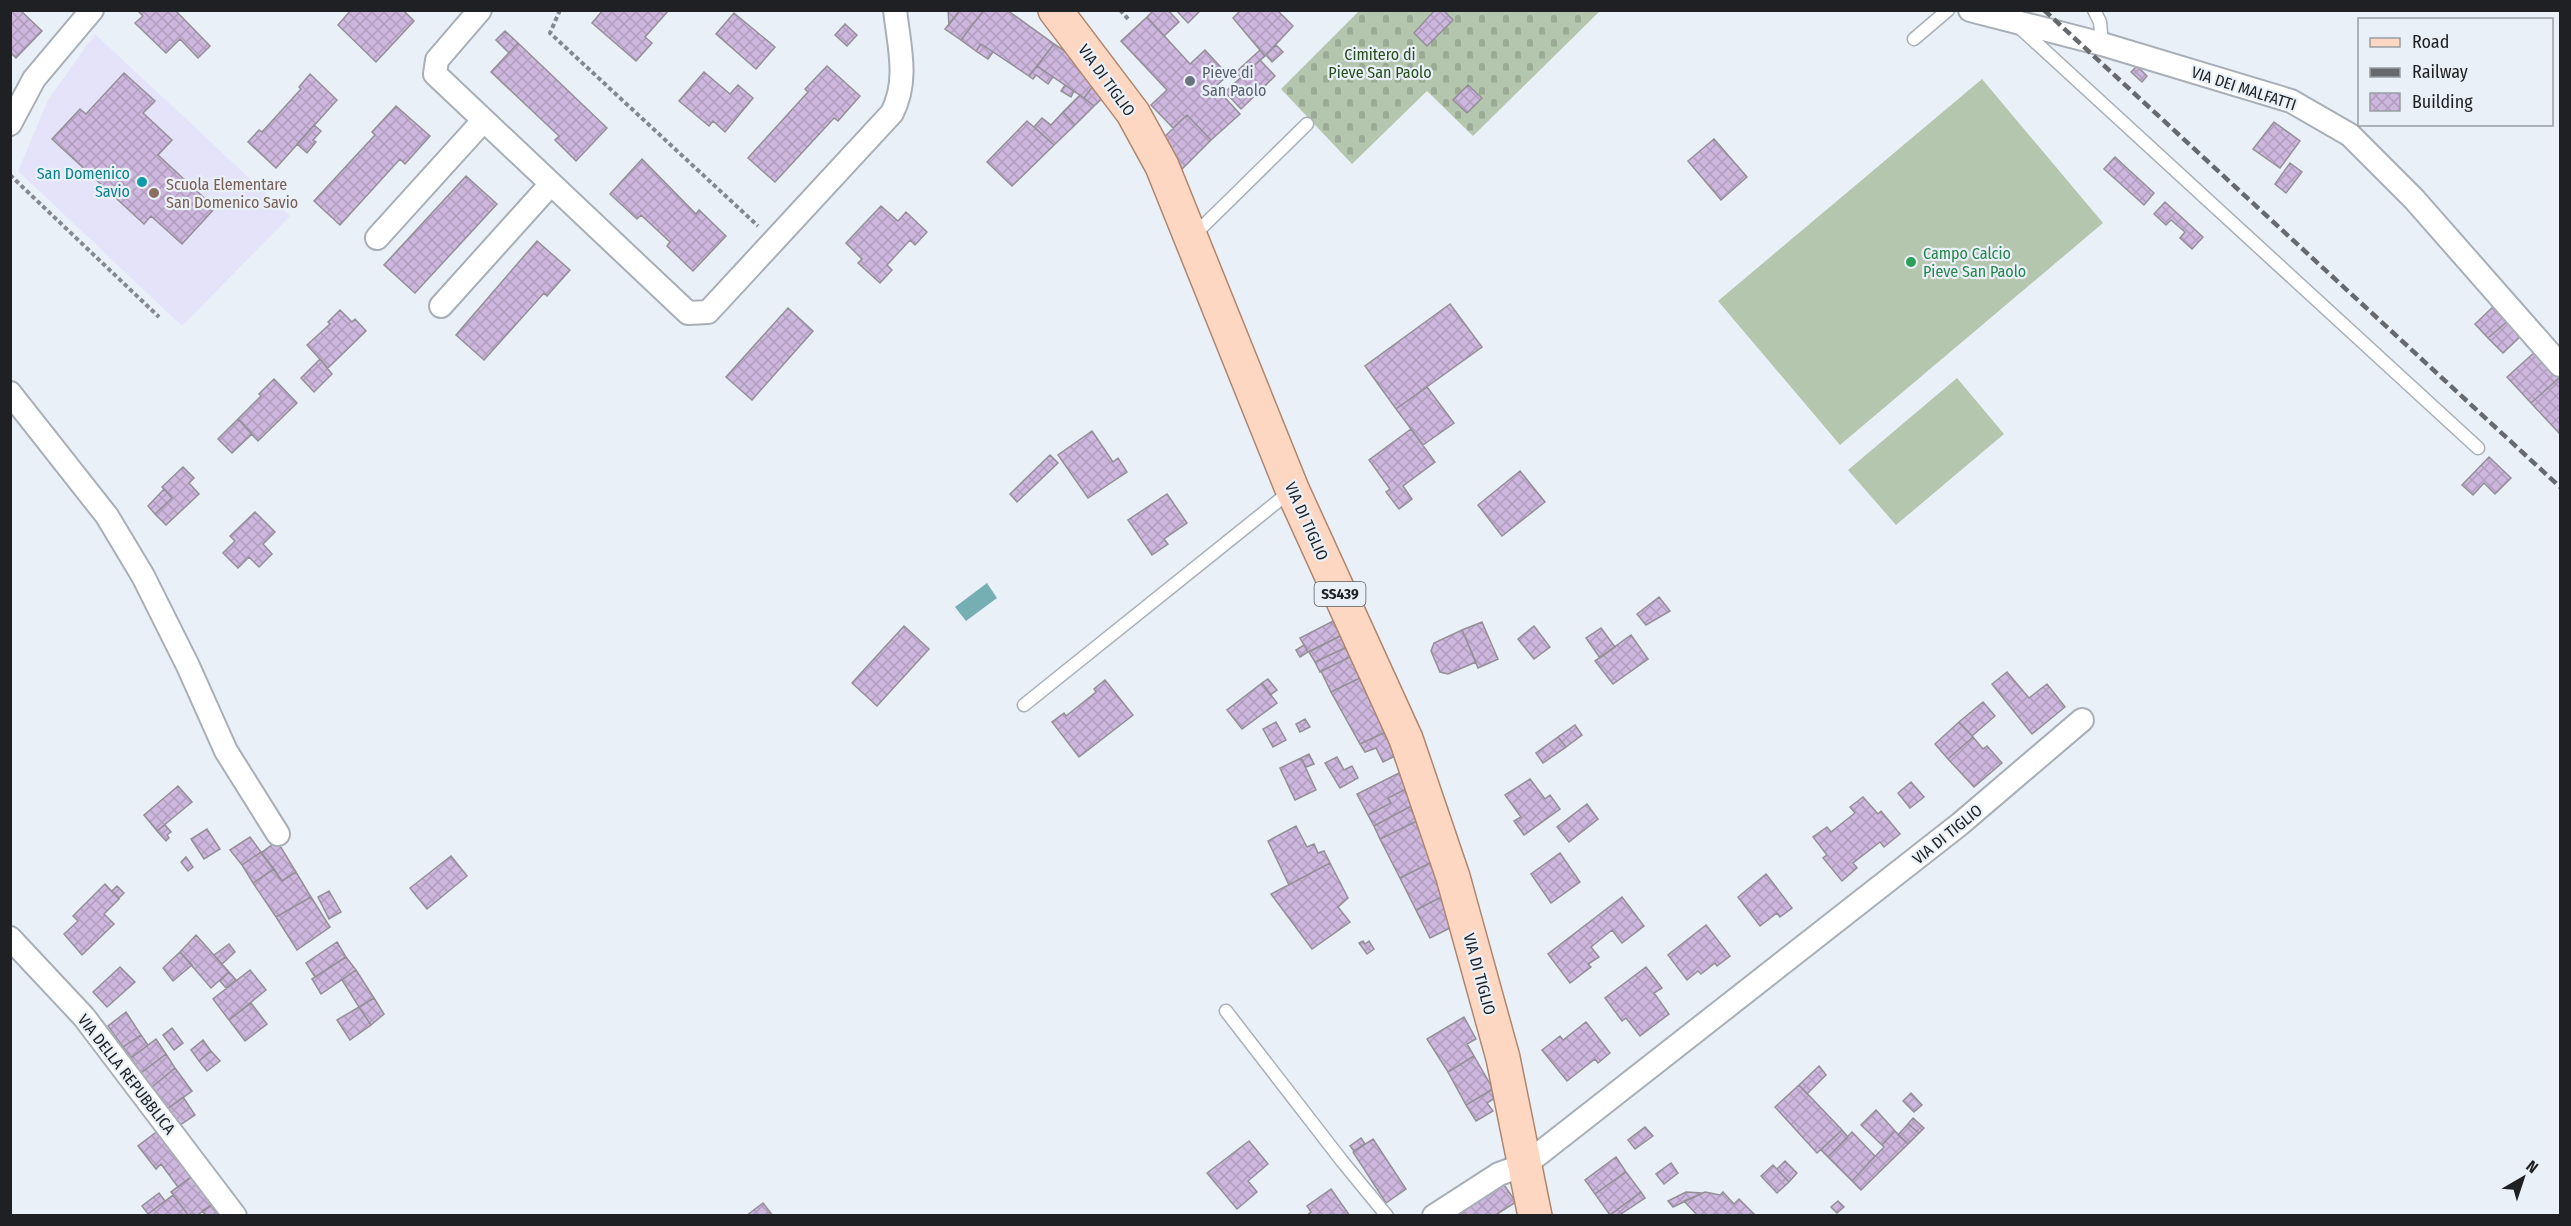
<svg xmlns="http://www.w3.org/2000/svg" width="2571" height="1226" viewBox="0 0 2571 1226" font-family="'Fira Sans Condensed',sans-serif">
<defs>
<pattern id="cemetery-stones" width="16" height="16" patternUnits="userSpaceOnUse" patternTransform="scale(1.5)"><rect width="16" height="16" fill="#b4c6ae"/><path d="M2 7V4a2 2 0 0 1 4 0v3zM10 15v-3a2 2 0 0 1 4 0v3z" fill="#9aaa95"/></pattern>
<pattern id="building-cross-hatch" width="8" height="8" patternUnits="userSpaceOnUse" patternTransform="scale(1.5)"><rect width="8" height="8" fill="#ceb7de"/><path d="M0 0l8 8M0 8l8-8" fill="none" stroke="#b09dbe"/></pattern>
</defs>
<rect width="100%" height="100%" fill="#eaf0f8"/>
<path fill="#e5e3f9" d="M 95,34 L 290,216 L 182,326 L 18,171 L 48,100 Z"/>
<path fill="url(#cemetery-stones)" d="M 1359,11 L 1600,11 L 1473,136 L 1427,91 L 1352,164 L 1281,89 Z"/>
<path fill="#b4c6ae" d="M 1982,79 L 2103,223 L 1840,445 L 1718,301 Z
M 1957,378 L 2004,434 L 1896,525 L 1848,470 Z"/>
<path fill="#76afb3" d="M 987,583 L 997,598 L 966,621 L 955,607 Z"/>
<path fill="url(#building-cross-hatch)" stroke="#948f97" stroke-width="1.5" d="M 10,10 L 20,10 L 42,31 L 16,58 L 10,52 Z
M 140,10 L 175,10 L 210,46 L 198,58 L 180,39 L 166,53 L 135,23 L 143,16 L 139,12 Z
M 351,10 L 403,10 L 414,21 L 376,62 L 338,25 Z
M 603,10 L 669,10 L 645,37 L 652,43 L 636,61 L 592,23 Z
M 948,10 L 960,10 L 949,25 Z
M 960,10 L 984,10 L 961,40 L 945,29 Z
M 984,10 L 1007,10 L 1054,44 L 1029,76 L 981,44 L 976,51 L 961,40 Z
M 1154,10 L 1168,10 L 1179,22 L 1164,36 L 1147,17 Z
M 1176,10 L 1201,10 L 1188,23 Z
M 1241,10 L 1277,10 L 1293,26 L 1265,56 L 1233,18 Z
M 1435,10 L 1443,10 L 1453,20 L 1427,46 L 1414,33 Z
M 734,13 L 775,47 L 756,69 L 716,34 Z
M 1147,17 L 1190,64 L 1205,50 L 1228,75 L 1215,87 L 1240,114 L 1211,140 L 1187,115 L 1173,128 L 1151,105 L 1167,90 L 1121,41 Z
M 845,24 L 857,35 L 847,46 L 835,35 Z
M 505,31 L 518,43 L 509,53 L 496,40 Z
M 518,43 L 607,128 L 576,161 L 555,140 L 559,136 L 491,72 Z
M 981,44 L 993,52 L 988,59 L 976,51 Z
M 1054,44 L 1086,65 L 1099,78 L 1084,98 L 1037,66 Z
M 1276,45 L 1283,52 L 1272,62 L 1266,55 Z
M 1260,50 L 1265,56 L 1241,77 L 1236,72 Z
M 1260,60 L 1275,76 L 1241,109 L 1225,92 Z
M 827,66 L 860,96 L 838,121 L 834,118 L 775,182 L 748,158 L 808,92 L 805,89 Z
M 1037,66 L 1053,77 L 1048,84 L 1036,75 L 1033,79 L 1029,76 Z
M 2137,66 L 2147,76 L 2142,82 L 2131,72 Z
M 704,72 L 730,94 L 738,85 L 753,98 L 725,132 L 713,121 L 709,126 L 679,101 Z
M 124,73 L 155,101 L 143,113 L 172,140 L 158,155 L 215,208 L 182,244 L 151,216 L 144,224 L 52,139 L 80,109 L 86,114 Z
M 310,74 L 337,100 L 276,168 L 248,142 L 259,130 L 262,132 L 301,89 L 299,87 Z
M 1099,78 L 1108,93 L 1094,106 L 1084,98 Z
M 1065,85 L 1074,91 L 1071,97 L 1061,91 Z
M 1468,85 L 1482,98 L 1467,113 L 1453,100 Z
M 1080,95 L 1094,106 L 1075,125 L 1063,112 Z
M 396,106 L 430,136 L 405,164 L 400,159 L 340,225 L 314,201 L 375,135 L 372,132 Z
M 1063,112 L 1075,125 L 1054,145 L 1034,127 L 1042,118 L 1051,125 Z
M 1187,115 L 1211,140 L 1180,171 L 1160,141 Z
M 1027,121 L 1054,145 L 1012,186 L 987,162 Z
M 2274,122 L 2300,141 L 2280,168 L 2253,149 Z
M 314,125 L 321,131 L 313,140 L 316,142 L 307,153 L 297,144 Z
M 1714,139 L 1747,177 L 1721,200 L 1688,161 Z
M 2115,157 L 2154,193 L 2144,205 L 2104,169 Z
M 642,159 L 696,214 L 699,210 L 726,236 L 693,271 L 667,246 L 670,242 L 641,215 L 637,219 L 610,194 Z
M 2290,163 L 2302,172 L 2286,193 L 2275,184 Z
M 466,176 L 497,204 L 415,293 L 384,265 Z
M 2165,202 L 2203,237 L 2192,249 L 2180,238 L 2185,232 L 2171,220 L 2166,225 L 2154,214 Z
M 881,206 L 898,221 L 906,212 L 927,232 L 915,245 L 910,240 L 887,265 L 892,270 L 880,283 L 858,263 L 862,259 L 846,243 Z
M 537,241 L 570,270 L 547,296 L 544,293 L 484,360 L 456,335 Z
M 1450,304 L 1482,347 L 1396,409 L 1365,366 Z
M 2495,305 L 2509,320 L 2488,338 L 2475,324 Z
M 788,308 L 813,331 L 752,400 L 726,377 Z
M 340,310 L 352,322 L 355,319 L 366,331 L 328,368 L 307,345 L 330,324 L 328,322 Z
M 2509,320 L 2522,335 L 2503,353 L 2488,338 Z
M 2537,350 L 2559,378 L 2531,403 L 2507,377 Z
M 320,359 L 332,374 L 314,392 L 301,378 Z
M 2559,378 L 2560,380 L 2560,434 L 2531,403 Z
M 274,379 L 297,403 L 258,441 L 238,419 L 261,396 L 259,394 Z
M 1427,387 L 1454,423 L 1423,445 L 1396,409 Z
M 238,419 L 252,434 L 232,453 L 218,439 Z
M 1411,429 L 1435,462 L 1403,486 L 1412,499 L 1399,509 L 1386,492 L 1390,489 L 1369,460 Z
M 1092,431 L 1113,462 L 1118,458 L 1127,472 L 1088,498 L 1058,455 Z
M 1050,455 L 1058,463 L 1017,502 L 1010,494 Z
M 2489,457 L 2511,478 L 2495,494 L 2484,483 L 2473,495 L 2462,485 Z
M 183,467 L 194,478 L 189,483 L 199,494 L 166,525 L 155,514 L 172,498 L 162,487 Z
M 1520,471 L 1545,502 L 1502,536 L 1478,505 Z
M 164,489 L 172,498 L 155,514 L 148,506 Z
M 1167,494 L 1187,523 L 1164,539 L 1168,544 L 1152,555 L 1128,520 Z
M 255,512 L 275,532 L 263,544 L 272,554 L 259,567 L 249,557 L 238,568 L 223,553 L 235,541 L 230,536 Z
M 1659,597 L 1670,611 L 1646,625 L 1637,614 Z
M 1337,619 L 1344,634 L 1308,652 L 1300,638 Z
M 1482,622 L 1498,659 L 1478,668 L 1462,630 Z
M 904,626 L 929,649 L 877,706 L 852,683 Z
M 1534,626 L 1550,647 L 1534,659 L 1518,639 Z
M 1601,628 L 1615,647 L 1600,658 L 1586,638 Z
M 1462,630 L 1476,662 L 1448,674 L 1440,672 L 1431,651 L 1434,643 Z
M 1344,634 L 1349,646 L 1315,662 L 1309,652 Z
M 1631,635 L 1648,659 L 1613,684 L 1595,661 Z
M 1304,645 L 1308,652 L 1300,657 L 1296,650 Z
M 1349,646 L 1354,655 L 1320,672 L 1315,662 Z
M 1354,655 L 1364,676 L 1331,692 L 1321,671 Z
M 2007,672 L 2029,698 L 2047,684 L 2065,707 L 2032,734 L 1992,684 Z
M 1364,676 L 1392,729 L 1360,744 L 1331,692 Z
M 1268,679 L 1277,690 L 1270,695 L 1262,683 Z
M 1105,680 L 1133,715 L 1079,757 L 1052,722 L 1064,713 L 1066,716 L 1096,692 L 1094,689 Z
M 1262,683 L 1277,703 L 1242,729 L 1227,710 Z
M 1983,702 L 1995,716 L 1972,736 L 1959,722 Z
M 1305,719 L 1310,727 L 1300,732 L 1296,724 Z
M 1276,722 L 1286,740 L 1273,747 L 1263,729 Z
M 1959,722 L 1973,737 L 1948,759 L 1935,744 Z
M 1575,725 L 1582,735 L 1566,747 L 1558,737 Z
M 1392,729 L 1399,754 L 1383,762 L 1376,748 L 1365,752 L 1360,744 Z
M 1558,737 L 1566,747 L 1543,763 L 1536,753 Z
M 1973,737 L 1983,749 L 1987,746 L 2002,763 L 1974,787 L 1948,759 Z
M 1309,754 L 1314,764 L 1306,767 L 1301,758 Z
M 1337,757 L 1344,770 L 1352,766 L 1358,778 L 1340,788 L 1325,763 Z
M 1301,758 L 1316,790 L 1295,800 L 1280,768 Z
M 1401,772 L 1408,788 L 1388,798 L 1391,803 L 1368,815 L 1357,794 Z
M 1530,779 L 1545,799 L 1550,795 L 1560,809 L 1524,835 L 1514,821 L 1521,817 L 1505,795 Z
M 1911,782 L 1924,797 L 1910,808 L 1898,793 Z
M 178,786 L 192,802 L 157,831 L 144,815 Z
M 1408,788 L 1415,804 L 1374,826 L 1368,815 L 1391,803 L 1388,798 Z
M 1863,797 L 1878,814 L 1881,811 L 1900,834 L 1884,847 L 1880,842 L 1853,863 L 1857,868 L 1842,881 L 1823,858 L 1827,855 L 1813,837 L 1827,827 L 1831,832 L 1855,813 L 1850,807 Z
M 1415,804 L 1421,819 L 1380,839 L 1374,826 Z
M 1587,804 L 1598,819 L 1569,842 L 1557,827 Z
M 1421,819 L 1436,860 L 1400,878 L 1380,839 Z
M 165,825 L 171,832 L 167,835 L 169,838 L 166,841 L 157,831 Z
M 1296,826 L 1307,847 L 1314,844 L 1318,853 L 1324,851 L 1330,863 L 1289,885 L 1268,841 Z
M 207,829 L 220,849 L 204,859 L 191,839 Z
M 250,837 L 261,852 L 242,865 L 230,850 Z
M 277,841 L 296,872 L 282,881 L 261,853 Z
M 261,852 L 274,869 L 253,883 L 242,865 Z
M 1560,853 L 1580,882 L 1551,903 L 1531,874 Z
M 451,856 L 467,876 L 427,909 L 410,888 Z
M 186,857 L 193,867 L 188,871 L 181,862 Z
M 1436,860 L 1447,894 L 1416,910 L 1400,878 Z
M 1330,863 L 1348,898 L 1338,907 L 1350,922 L 1312,949 L 1271,894 Z
M 274,869 L 282,881 L 296,872 L 311,897 L 276,917 L 253,883 Z
M 1766,874 L 1792,908 L 1780,917 L 1777,913 L 1760,926 L 1738,897 Z
M 105,884 L 119,899 L 104,914 L 114,924 L 82,955 L 64,934 L 78,921 L 73,916 Z
M 117,886 L 124,893 L 119,898 L 112,891 Z
M 329,891 L 341,912 L 329,919 L 318,897 Z
M 1447,894 L 1456,925 L 1430,938 L 1416,910 Z
M 311,897 L 330,927 L 297,950 L 276,917 Z
M 1622,897 L 1644,926 L 1622,943 L 1612,930 L 1591,947 L 1599,957 L 1588,964 L 1591,967 L 1570,983 L 1548,954 Z
M 1706,925 L 1730,956 L 1717,966 L 1715,963 L 1701,974 L 1698,971 L 1687,980 L 1668,955 Z
M 196,935 L 229,972 L 211,988 L 180,952 Z
M 1363,941 L 1365,944 L 1369,941 L 1374,949 L 1367,954 L 1359,943 Z
M 337,942 L 346,957 L 315,977 L 306,963 Z
M 229,944 L 235,952 L 222,964 L 214,955 Z
M 180,952 L 192,965 L 173,981 L 163,968 Z
M 346,957 L 356,970 L 321,994 L 312,979 Z
M 120,967 L 135,982 L 107,1007 L 93,992 Z
M 1646,967 L 1662,988 L 1654,993 L 1669,1014 L 1640,1036 L 1626,1018 L 1622,1021 L 1605,998 Z
M 250,970 L 266,990 L 229,1020 L 213,999 Z
M 356,970 L 374,998 L 359,1007 L 342,980 Z
M 229,972 L 236,980 L 226,988 L 220,981 Z
M 374,998 L 384,1014 L 371,1025 L 359,1007 Z
M 251,1003 L 267,1024 L 245,1041 L 229,1020 Z
M 359,1007 L 371,1025 L 350,1040 L 337,1020 Z
M 126,1012 L 141,1035 L 123,1047 L 108,1026 Z
M 1464,1017 L 1476,1039 L 1467,1044 L 1474,1056 L 1448,1072 L 1427,1039 Z
M 1586,1022 L 1610,1053 L 1598,1063 L 1595,1059 L 1567,1081 L 1542,1050 L 1560,1036 L 1563,1040 Z
M 172,1028 L 183,1043 L 174,1050 L 163,1035 Z
M 141,1035 L 148,1045 L 131,1058 L 123,1047 Z
M 156,1039 L 166,1054 L 141,1073 L 131,1058 Z
M 203,1040 L 211,1051 L 199,1061 L 191,1050 Z
M 211,1051 L 220,1061 L 207,1071 L 199,1061 Z
M 166,1054 L 175,1068 L 151,1088 L 141,1073 Z
M 1474,1056 L 1493,1089 L 1466,1105 L 1448,1072 Z
M 1819,1066 L 1826,1075 L 1807,1094 L 1799,1085 Z
M 175,1068 L 192,1091 L 166,1110 L 151,1088 Z
M 1799,1085 L 1842,1130 L 1817,1153 L 1775,1107 Z
M 1493,1089 L 1498,1096 L 1487,1103 L 1493,1111 L 1476,1121 L 1466,1105 Z
M 1911,1093 L 1922,1105 L 1914,1112 L 1903,1101 Z
M 183,1097 L 195,1115 L 177,1127 L 166,1110 Z
M 1876,1110 L 1895,1131 L 1882,1145 L 1861,1125 Z
M 1913,1118 L 1924,1128 L 1919,1133 L 1908,1124 Z
M 1908,1124 L 1919,1133 L 1908,1144 L 1898,1135 Z
M 1645,1127 L 1653,1136 L 1635,1149 L 1628,1140 Z
M 159,1130 L 195,1174 L 178,1187 L 161,1164 L 156,1169 L 138,1146 Z
M 1842,1130 L 1848,1137 L 1828,1157 L 1821,1150 Z
M 1895,1131 L 1908,1144 L 1861,1190 L 1852,1181 L 1884,1147 L 1882,1145 Z
M 1852,1132 L 1875,1156 L 1852,1181 L 1828,1157 Z
M 1361,1138 L 1365,1144 L 1354,1151 L 1350,1146 Z
M 1373,1139 L 1406,1189 L 1386,1203 L 1353,1152 Z
M 1249,1141 L 1268,1164 L 1248,1181 L 1257,1192 L 1237,1209 L 1207,1173 Z
M 1616,1157 L 1626,1172 L 1595,1194 L 1585,1180 Z
M 1785,1161 L 1797,1173 L 1789,1182 L 1777,1169 Z
M 1671,1163 L 1678,1173 L 1664,1184 L 1656,1174 Z
M 1773,1165 L 1789,1182 L 1777,1193 L 1761,1176 Z
M 1626,1172 L 1641,1192 L 1610,1215 L 1595,1194 Z
M 195,1174 L 216,1202 L 196,1216 L 189,1216 L 171,1192 Z
M 1502,1182 L 1516,1202 L 1494,1216 L 1460,1216 L 1458,1212 Z
M 1331,1189 L 1350,1216 L 1306,1216 L 1311,1212 L 1307,1206 Z
M 1641,1192 L 1645,1198 L 1618,1216 L 1610,1215 Z
M 1686,1192 L 1703,1193 L 1673,1207 L 1668,1201 Z
M 1705,1192 L 1720,1195 L 1723,1192 L 1734,1204 L 1739,1199 L 1756,1216 L 1698,1216 L 1684,1201 Z
M 159,1193 L 165,1201 L 148,1214 L 142,1206 Z
M 173,1195 L 189,1216 L 150,1216 L 148,1214 Z
M 1838,1201 L 1844,1207 L 1837,1213 L 1831,1207 Z
M 216,1202 L 222,1210 L 216,1216 L 206,1216 L 202,1211 Z
M 763,1203 L 773,1216 L 746,1216 Z"/>
<g fill="none" stroke-linecap="round" stroke-linejoin="round">
<g stroke="#a9afb7" stroke-width="15">
<path id="service" d="M 2094,10 L 2100,22 L 2102,44
M 2019,27 L 2478,448
M 1914,39 L 1948,10
M 1192,237 L 1307,124
M 1024,705 L 1292,490
M 1226,1011 L 1342,1161 L 1387,1216"/>
</g>
<g stroke="#a9afb7" stroke-width="26">
<path id="minor" d="M 480,10 L 437,60 L 435,74 L 688,313 L 708,312 L 892,113 C 909,80 899,46 895,10
M 1970,10 L 2102,44 L 2291,101 L 2350,135 L 2414,199 L 2560,365
M 10,124 L 34,79 L 92,10
M 377,238 L 483,121
M 441,306 L 550,185
M 10,393 L 107,516 L 143,576 L 188,666 L 226,751 L 278,834
M 10,938 L 84,1017 L 235,1216
M 1434,1216 L 1499,1174 L 1526,1164 L 1960,824 L 2082,720"/>
</g>
<g stroke="#ae866f" stroke-width="36">
<path id="primary" d="M 1055,10 L 1133,113 L 1162,166 L 1292,489 L 1406,739 L 1453,877 L 1503,1058 L 1535,1216"/>
</g>
<path stroke="#85898f" stroke-width="4" stroke-dasharray="4.5 3" stroke-linecap="butt" d="M 560,10 L 550,33 L 758,226
M 1120,10 L 1130,21
M 10,175 L 159,317"/>
<use href="#service" stroke="#fff" stroke-width="12"/>
<use href="#minor" stroke="#fff" stroke-width="22"/>
<use href="#primary" stroke="#fdd7c1" stroke-width="33"/>
<path stroke="#66696e" stroke-width="4.5" stroke-dasharray="9 4.5" stroke-linecap="butt" d="M 2044,10 L 2560,487"/>
</g>
<circle fill="#6b7280" stroke="#eaf0f8" stroke-width="2" cx="1190" cy="81" r="6"/>
<circle fill="#0f9aa8" stroke="#eaf0f8" stroke-width="2" cx="142" cy="182" r="6"/>
<circle fill="#8d6e63" stroke="#eaf0f8" stroke-width="2" cx="154" cy="193" r="6"/>
<circle fill="#2e9e5b" stroke="#eaf0f8" stroke-width="2" cx="1911" cy="262" r="6"/>
<g text-anchor="middle" stroke-width="4.5" stroke-linejoin="round" paint-order="stroke">
<rect fill="#eaf0f8" stroke="#5b5e63" stroke-width="1.5" x="1314.5" y="582" width="51" height="24" rx="4.5"/>
<g font-size="15" font-weight="bold" fill="#1e2023">
<text x="1340" y="599">SS439</text>
</g>
<g font-size="16" fill="#294e1c" stroke="#eaf0f8">
<text x="1380" y="60">Cimitero di<tspan x="1380" dy="18">Pieve San Paolo</tspan></text>
</g>
<g font-size="16" fill="#5b616d" stroke="#eaf0f8" text-anchor="start">
<text x="1202" y="78">Pieve di<tspan x="1202" dy="18">San Paolo</tspan></text>
</g>
<g font-size="16" fill="#1e2023" stroke="#eaf0f8">
<text transform="translate(1107 80) rotate(54)" y="6">VIA DI TIGLIO</text>
<text transform="translate(2244 88) rotate(18)" y="6">VIA DEI MALFATTI</text>
<text transform="translate(1307 521) rotate(66)" y="6">VIA DI TIGLIO</text>
<text transform="translate(1947 834) rotate(-39)" y="6">VIA DI TIGLIO</text>
<text transform="translate(1480 974) rotate(75)" y="6">VIA DI TIGLIO</text>
<text transform="translate(127 1074) rotate(52)" y="6">VIA DELLA REPUBBLICA</text>
</g>
<g font-size="16" fill="#0d838f" stroke="#eaf0f8" text-anchor="end">
<text x="130" y="179">San Domenico<tspan x="130" dy="18">Savio</tspan></text>
</g>
<g font-size="16" fill="#785e54" stroke="#eaf0f8" text-anchor="start">
<text x="166" y="190">Scuola Elementare<tspan x="166" dy="18">San Domenico Savio</tspan></text>
</g>
<g font-size="16" fill="#27864d" stroke="#eaf0f8" text-anchor="start">
<text x="1923" y="259">Campo Calcio<tspan x="1923" dy="18">Pieve San Paolo</tspan></text>
</g>
</g>
<rect width="2571" height="1226" fill="none" stroke="#1e2023" stroke-width="24"/>
<rect x="2358" y="18" width="195" height="108" fill="#eaf0f8" stroke="#989da3" stroke-width="1.5"/>
<rect x="2370" y="38" width="30" height="9" fill="#fdd7c1" stroke="#989da3" stroke-width="1.5"/>
<text x="2412" y="48" font-size="18" fill="#1e2023">Road</text>
<rect x="2370" y="68" width="30" height="9" fill="#66696e" stroke="#989da3" stroke-width="1.5"/>
<text x="2412" y="78" font-size="18" fill="#1e2023">Railway</text>
<rect x="2370" y="93" width="30" height="18" fill="url(#building-cross-hatch)" stroke="#989da3" stroke-width="1.5"/>
<text x="2412" y="108" font-size="18" fill="#1e2023">Building</text>
<g transform="translate(2523 1178) rotate(39)" stroke="#eaf0f8" stroke-width="4.5" paint-order="stroke">
<path d="M0-4.5L10 22L0 15L-10 22Z" fill="#1e2023"/>
<text y="-9" font-size="16" font-weight="bold" text-anchor="middle" fill="#1e2023">N</text>
</g>
</svg>
